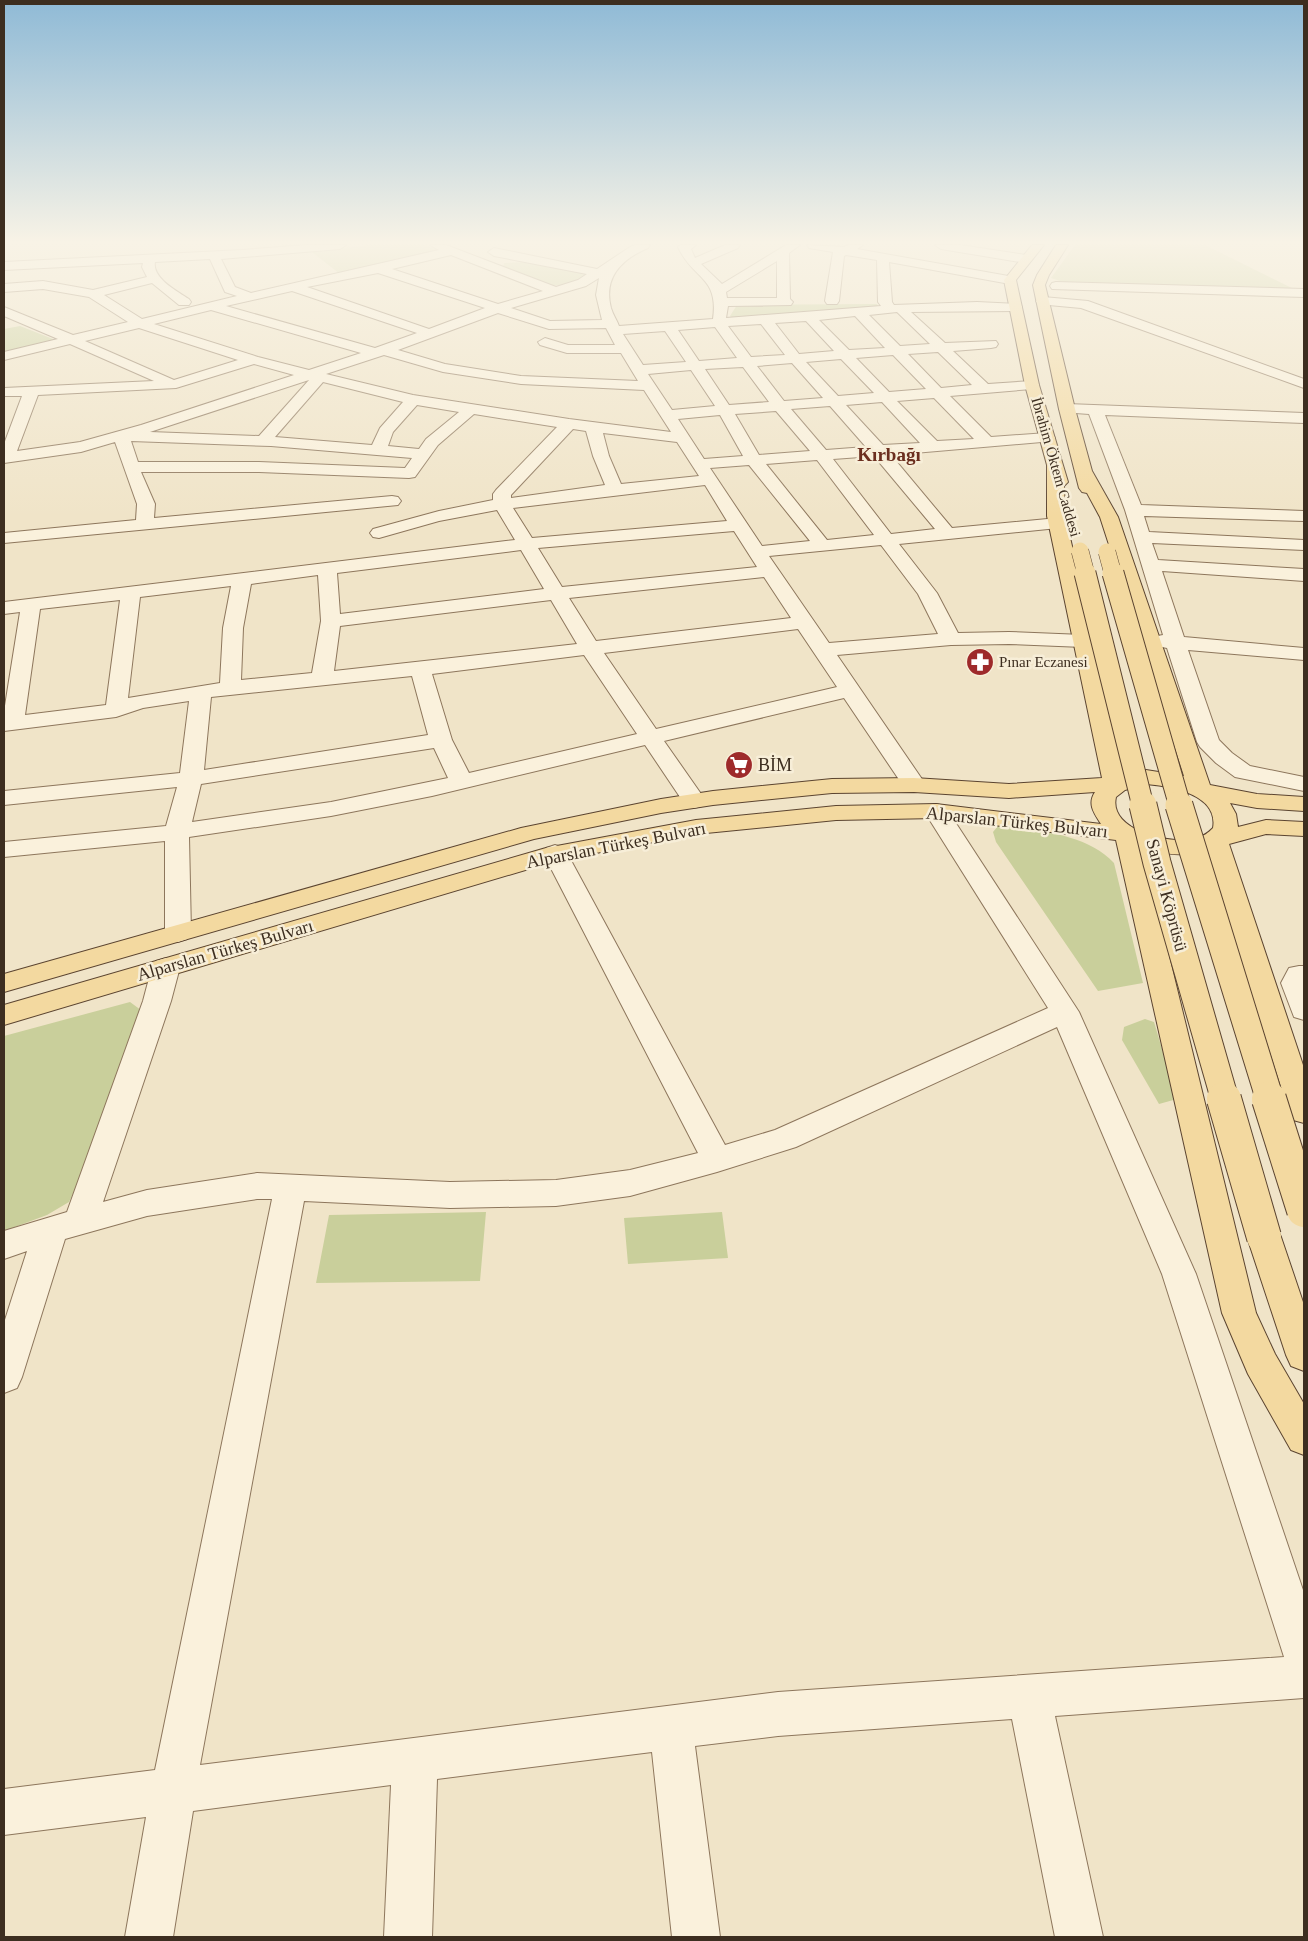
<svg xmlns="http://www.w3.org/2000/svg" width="1308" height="1941" viewBox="0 0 1308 1941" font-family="'Times New Roman',serif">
<rect width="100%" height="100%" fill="#f0e4c8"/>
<path fill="#c9cf9b" d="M 369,245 L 425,245 L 437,249 L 428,254 L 340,274 L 312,252 Z
M 1075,245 L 1205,245 L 1298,291 L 1069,284 L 1051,278 Z
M 525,262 L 592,274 L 574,283 L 551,286 L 503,267 L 504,263 Z
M 877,304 L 879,308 L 733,319 L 730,316 L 737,305 Z
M 20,326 L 53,339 L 55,342 L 4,352 L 4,329 Z
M 998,826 C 1035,830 1087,833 1114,863 L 1143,983 L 1098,991 L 996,842 L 993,832 Z
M 130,1002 L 149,1016 L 150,1033 L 69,1202 L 47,1215 L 4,1231 L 4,1036 Z
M 1145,1019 L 1154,1022 L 1177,1099 L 1159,1104 L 1122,1040 L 1124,1027 Z
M 486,1212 L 480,1281 L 316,1283 L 329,1215 Z
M 722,1212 L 728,1258 L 628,1264 L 624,1218 Z"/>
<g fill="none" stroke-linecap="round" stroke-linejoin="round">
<g stroke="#8d765c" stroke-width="2">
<path id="minor" d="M 306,245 L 346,245 L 340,249 L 221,259 L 235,287 L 251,293 L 439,250 L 430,245 L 446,245 L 556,287 L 578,280 L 587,274 L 494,256 L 488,252 L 494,248 L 597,269 L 630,247 L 635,245 L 650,245 L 648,248 C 622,259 603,277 611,308 C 613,315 617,320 619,326 L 713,319 C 719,276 693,280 678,247 L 680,245 L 696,245 L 691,249 L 695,258 L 725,245 L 740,245 L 738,248 L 701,264 L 722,284 L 786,245 L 800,245 L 789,253 L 790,299 L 793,302 L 791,305 L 728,306 L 726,318 L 881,306 L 878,302 L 877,260 L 846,255 L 844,256 L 839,301 L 837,304 L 827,304 L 825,301 L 833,252 L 809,248 L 807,245 L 844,247 L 848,245 L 863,245 L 857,249 L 1014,277 L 1016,280 L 1014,283 L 1010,284 L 889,262 L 892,302 L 894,305 L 977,302 L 1020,304 L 1022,307 L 1020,310 L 1015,311 L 911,312 L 945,343 L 996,341 L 998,344 L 996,347 L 991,348 L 953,351 L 988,384 L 1032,381 L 1037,382 L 1039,385 L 1037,388 L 1032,389 L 950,396 L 991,437 L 1047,433 L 1053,435 L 1055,438 L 1053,441 L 891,455 L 952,528 L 1058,518 L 1064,519 L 1067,523 L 1064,527 L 1058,528 L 899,544 L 937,593 L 958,633 L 1009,632 L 1083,635 L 1090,637 L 1093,641 L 1090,645 L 1083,647 L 1009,644 L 951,645 L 837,655 L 926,785 L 922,790 L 914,792 L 906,790 L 844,698 L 664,741 L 706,801 L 702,806 L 694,808 L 686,806 L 645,745 L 432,796 L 331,816 L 189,837 L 191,933 L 187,939 L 178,942 L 169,939 L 165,933 L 165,841 L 4,857 L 4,842 L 166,826 L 177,787 L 4,805 L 4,791 L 180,773 L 189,701 L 143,708 L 116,717 L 4,731 L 4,712 L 20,612 L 4,614 L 4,602 L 515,540 L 497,510 L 439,521 L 379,538 L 373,537 L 370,533 L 373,529 L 439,511 L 493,500 L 493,494 L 496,490 L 557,427 L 474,414 L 438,445 L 415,477 L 409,478 L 259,472 L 141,472 L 155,504 L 154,518 L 392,496 L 398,497 L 401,501 L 398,505 L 4,543 L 4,533 L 136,520 L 137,504 L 115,442 L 81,452 L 4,463 L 4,444 L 22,396 L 4,396 L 4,388 L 154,381 L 70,344 L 4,360 L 4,352 L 58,339 L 4,316 L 4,307 L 73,335 L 128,322 L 89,297 L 43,289 L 4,292 L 4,284 L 43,281 L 93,290 L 147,277 L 142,267 L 143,263 L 4,270 L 4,262 L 242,250 ZM 451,255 L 543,291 L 498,304 L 392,269 ZM 210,259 L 225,292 L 237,296 L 142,319 L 104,295 L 152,283 L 179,305 L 189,305 L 191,302 L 189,299 C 177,291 152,278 155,262 ZM 777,261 L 777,298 L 727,298 L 726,292 ZM 378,273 L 485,308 L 429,329 L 307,287 ZM 599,278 L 596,295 L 602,320 L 550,321 L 511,308 L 586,286 ZM 292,291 L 417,333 L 375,348 L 226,306 ZM 211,310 L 361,353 L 309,370 L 258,357 L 154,324 ZM 897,312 L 930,344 L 900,346 L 869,315 ZM 498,313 L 549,329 L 606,328 L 615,345 L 568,345 L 545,338 L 538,342 L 540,345 L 567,353 L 621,353 L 638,381 L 521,376 L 445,364 L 398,350 ZM 855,316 L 885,348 L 849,350 L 819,320 ZM 806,321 L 834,351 L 799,354 L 775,323 ZM 761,324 L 785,355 L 751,357 L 728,326 ZM 715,327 L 737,358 L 699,361 L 678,330 ZM 139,328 L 238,360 L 174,380 L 85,341 ZM 665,331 L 686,362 L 643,365 L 623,334 ZM 938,352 L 972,385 L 941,388 L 908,354 ZM 384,355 L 443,372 L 521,384 L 644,390 L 671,432 L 569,419 L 413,395 L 326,374 ZM 893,355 L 926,389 L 889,392 L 856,358 ZM 841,359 L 874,393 L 838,396 L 806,362 ZM 792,363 L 823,398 L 784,401 L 757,366 ZM 254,364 L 294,375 L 141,425 L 80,442 L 17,451 L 38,395 L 176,388 ZM 743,367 L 769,402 L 729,405 L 705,369 ZM 691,370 L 715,406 L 672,410 L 648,374 ZM 309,380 L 259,436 L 150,432 L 153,431 ZM 323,382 L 403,402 L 380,428 L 372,445 L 275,437 ZM 934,398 L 974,439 L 937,441 L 897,401 ZM 882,402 L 920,443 L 883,445 L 846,405 ZM 417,405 L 459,412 L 426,439 L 419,449 L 388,446 L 393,432 ZM 830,406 L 866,447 L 826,450 L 791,409 ZM 776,411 L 810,451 L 759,455 L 735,414 ZM 720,415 L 743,456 L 704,459 L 678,419 ZM 573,429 L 586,431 L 593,456 L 605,485 L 511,498 L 511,495 ZM 603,433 L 677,442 L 699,476 L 621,484 L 609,456 ZM 131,441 L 271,446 L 412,458 L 405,468 L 259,462 L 138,462 ZM 874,456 L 935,529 L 891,534 L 833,459 ZM 817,460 L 874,535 L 827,540 L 766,464 ZM 749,465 L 810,541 L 762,546 L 710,468 ZM 705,485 L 727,521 L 532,538 L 513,508 ZM 734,531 L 757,567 L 562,587 L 538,548 ZM 881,545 L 918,594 L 938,634 L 829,643 L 769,556 ZM 521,550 L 544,589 L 340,614 L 337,573 ZM 318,575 L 321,621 L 312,673 L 241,680 L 243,628 L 251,584 ZM 764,577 L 791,618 L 596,641 L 569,598 ZM 231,586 L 223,628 L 220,683 L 128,698 L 140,597 ZM 120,600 L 106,705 L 25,715 L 40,609 ZM 551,600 L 577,644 L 334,671 L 340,626 ZM 798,629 L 837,687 L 656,729 L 604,653 ZM 584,655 L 637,734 L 469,773 L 452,740 L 432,674 ZM 412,676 L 428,735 L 204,770 L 211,697 ZM 434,748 L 448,778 L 331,802 L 192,822 L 201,784 Z
M 935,245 L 960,245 L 1026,255 L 1032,259 L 1026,263 L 941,249 Z
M 1056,282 L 1304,289 L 1304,297 L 1052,289 L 1050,286 L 1052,283 Z
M 1043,297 L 1088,301 L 1304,379 L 1304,388 L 1081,308 L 1038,304 L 1036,301 Z
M 1067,404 L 1304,413 L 1304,423 L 1105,415 L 1141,505 L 1304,511 L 1304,521 L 1144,516 L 1149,532 L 1304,540 L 1304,550 L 1152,543 L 1158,560 L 1304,569 L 1304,581 L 1162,571 L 1184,637 L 1304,648 L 1304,660 L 1188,650 L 1219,740 L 1232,753 L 1250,766 L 1304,777 L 1304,791 L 1235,777 L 1216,763 L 1200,747 L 1197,742 L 1167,648 L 1152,645 L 1149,641 L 1152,637 L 1163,635 L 1125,510 L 1089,414 L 1062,412 L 1059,409 L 1062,406 Z
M 936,804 L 945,806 L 948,811 L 1079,1012 L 1196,1274 L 1304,1593 L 1304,1698 L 1055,1716 L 1103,1937 L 1055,1937 L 1012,1719 L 778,1736 L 695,1746 L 720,1937 L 672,1937 L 652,1752 L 437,1779 L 432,1937 L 384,1937 L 391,1785 L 193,1811 L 173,1937 L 125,1937 L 146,1817 L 4,1835 L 4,1789 L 155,1770 L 272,1199 L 257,1199 L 147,1216 L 65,1239 L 22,1377 L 17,1388 L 4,1393 L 4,1323 L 27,1251 L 4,1259 L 4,1231 L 67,1212 L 143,1001 L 152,967 L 156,961 L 166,958 L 176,961 L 180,967 L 171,1001 L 103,1202 L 147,1190 L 257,1173 L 450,1182 L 556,1180 L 630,1170 L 698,1153 L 543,853 L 546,848 L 555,845 L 564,848 L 567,853 L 725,1145 L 775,1130 L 1048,1008 L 924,811 L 927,806 ZM 1057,1027 L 1162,1274 L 1284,1657 L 778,1692 L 200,1765 L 304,1201 L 450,1208 L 556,1206 L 630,1196 L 717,1172 L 796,1147 Z
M 1299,966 L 1304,966 L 1304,1020 L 1294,1017 L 1281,983 L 1289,968 Z"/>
</g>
<g stroke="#5b4430" stroke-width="2">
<path id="major" d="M 1032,245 L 1044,245 L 1016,280 L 1039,385 L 1068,482 L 1064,486 L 1065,516 L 1125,774 L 1146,770 L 1184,776 L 1100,517 L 1087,493 L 1082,492 L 1079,488 L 1059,409 L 1033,285 L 1037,275 L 1056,245 L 1068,245 L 1049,275 L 1045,285 L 1075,409 L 1092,471 L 1118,517 L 1210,785 L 1257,794 L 1304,797 L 1304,811 L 1257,808 L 1230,803 L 1236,814 L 1238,827 L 1266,820 L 1304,822 L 1304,836 L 1266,834 L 1229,844 L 1304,1068 L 1304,1123 L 1293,1120 L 1289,1112 L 1206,852 C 1185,857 1164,854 1143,849 L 1256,1313 L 1275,1354 L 1304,1404 L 1304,1455 L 1291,1450 L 1248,1374 L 1222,1313 L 1116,840 L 936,818 L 836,820 L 696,834 L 559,860 L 4,1025 L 4,1005 L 546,848 L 696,820 L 836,806 L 936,804 L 1101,824 C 1094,813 1087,804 1095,792 L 1009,798 L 914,792 L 832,793 L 713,805 L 661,813 L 534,839 L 4,992 L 4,974 L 521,828 L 661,799 L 713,791 L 832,779 L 914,778 L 1009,784 L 1102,778 L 1047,516 L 1047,465 L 1025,385 L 1004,280 ZM 1146,784 C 1170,786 1219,794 1213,828 C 1208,833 1204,836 1197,838 C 1173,846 1108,831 1116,797 L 1125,790 Z
M 1264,1224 L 1276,1227 L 1281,1237 L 1304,1305 L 1304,1371 L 1291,1366 L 1286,1355 L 1247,1237 L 1252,1227 Z"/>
</g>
<use href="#minor" fill="#faf1dc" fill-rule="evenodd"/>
<use href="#major" fill="#f3d9a0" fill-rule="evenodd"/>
<g stroke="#5b4430" stroke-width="18" stroke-linecap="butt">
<path id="major-bridge-far3" d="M 1080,551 L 1086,574
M 1107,552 L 1113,574"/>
</g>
<g stroke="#5b4430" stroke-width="23" stroke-linecap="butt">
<path id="major-bridge-far2" d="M 1085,573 L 1143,806
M 1113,573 L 1180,806"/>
</g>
<g stroke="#5b4430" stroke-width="29" stroke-linecap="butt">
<path id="major-bridge-far1" d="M 1143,805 L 1157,863 L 1225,1100
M 1179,805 L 1270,1100"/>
</g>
<g stroke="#5b4430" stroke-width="36" stroke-linecap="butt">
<path id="major-bridge" d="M 1224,1099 L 1264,1237
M 1269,1099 L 1304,1210"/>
</g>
<use href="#major-bridge-far3" stroke="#f3d9a0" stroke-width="17"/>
<use href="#major-bridge-far2" stroke="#f3d9a0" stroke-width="21"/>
<use href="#major-bridge-far1" stroke="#f3d9a0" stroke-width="27"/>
<use href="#major-bridge" stroke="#f3d9a0" stroke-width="34"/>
</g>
<linearGradient id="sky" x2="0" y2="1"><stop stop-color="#8fbad6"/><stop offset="0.47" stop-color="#f8f3e6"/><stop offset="1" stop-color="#f8f3e6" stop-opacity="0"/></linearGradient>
<rect width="1308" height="516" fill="url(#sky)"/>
<defs>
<g id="pharmacy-disc" transform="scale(1.4375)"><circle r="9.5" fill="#9e2a2b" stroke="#f7eed8"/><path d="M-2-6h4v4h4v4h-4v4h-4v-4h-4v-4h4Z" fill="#fff"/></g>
<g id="supermarket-disc" transform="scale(1.4375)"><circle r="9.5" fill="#9e2a2b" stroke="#f7eed8"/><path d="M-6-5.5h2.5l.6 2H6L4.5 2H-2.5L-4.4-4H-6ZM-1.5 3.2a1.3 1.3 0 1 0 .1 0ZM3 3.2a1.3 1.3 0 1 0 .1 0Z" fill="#fff"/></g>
</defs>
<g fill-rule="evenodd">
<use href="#pharmacy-disc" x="980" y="662"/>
<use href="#supermarket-disc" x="739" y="765"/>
</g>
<g text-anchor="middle" stroke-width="5" stroke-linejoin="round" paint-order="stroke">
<g font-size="15" fill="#3d2e20" stroke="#f7eed8">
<text transform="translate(1056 467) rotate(74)" y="5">İbrahim Öktem Caddesi</text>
</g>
<g font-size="15" fill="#3d2e20" stroke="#f7eed8" text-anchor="start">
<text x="999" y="667">Pınar Eczanesi</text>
</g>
<g font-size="18" fill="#3d2e20" stroke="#f7eed8" text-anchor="start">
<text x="758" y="771">BİM</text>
</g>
<g font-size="18" fill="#3d2e20" stroke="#f7eed8">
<text transform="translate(1017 822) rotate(6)" y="6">Alparslan Türkeş Bulvarı</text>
<text transform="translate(616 845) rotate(-11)" y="6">Alparslan Türkeş Bulvarı</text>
<text transform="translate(1167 895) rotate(75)" y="6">Sanayi Köprüsü</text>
<text transform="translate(225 950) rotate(-16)" y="6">Alparslan Türkeş Bulvarı</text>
</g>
<g font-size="19" font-weight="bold" fill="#6b2e1e" stroke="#f7eed8">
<text x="889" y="461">Kırbağı</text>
</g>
</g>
<rect width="1308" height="1941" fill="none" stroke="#3d2e20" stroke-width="10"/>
</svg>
